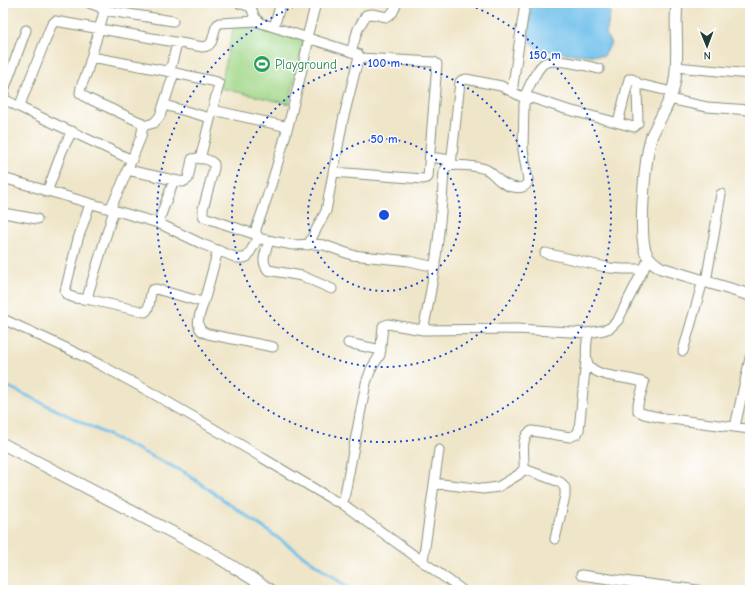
<svg xmlns="http://www.w3.org/2000/svg" width="753" height="593" viewBox="0 0 753 593" font-family="'Comic Neue',sans-serif">
<rect width="100%" height="100%" fill="#fff"/>
<filter id="ink" filterUnits="userSpaceOnUse"><feTurbulence type="fractalNoise" baseFrequency=".025" numOctaves="2"/><feDisplacementMap in="SourceGraphic" scale="8" xChannelSelector="R" yChannelSelector="G"/><feConvolveMatrix kernelMatrix="1 2 1 2 8 2 1 2 1" color-interpolation-filters="sRGB"/></filter>
<filter id="wash" filterUnits="userSpaceOnUse"><feTurbulence type="fractalNoise" baseFrequency=".012" numOctaves="4" result="noise"/><feDisplacementMap in="SourceGraphic" scale="16" xChannelSelector="R" yChannelSelector="G"/><feGaussianBlur stdDeviation="0.9" result="paint"/><feColorMatrix in="noise" values="0 0 0 0 0 0 0 0 0 0 0 0 0 0 0 0 0 1.4 0 .05"/><feComposite in="paint" operator="in"/></filter>
<g filter="url(#wash)">
<rect width="100%" height="100%" fill="#efe5c8"/>
<path fill="#a1d788" stroke="#608a5e" d="M 234,25 L 304,39 L 289,104 L 220,88 Z"/>
<path fill="#70c0eb" stroke="#487e90" d="M 532,3 L 612,3 L 606,35 L 611,43 L 604,56 C 592,55 540,53 533,46 C 526,39 530,12 532,3 Z"/>
<g fill="none" stroke-linecap="round" stroke-linejoin="round">
<path stroke="#70c0eb" stroke-width="3" d="M 3,384 L 184,472 L 352,590"/>
</g>
</g>
<g filter="url(#ink)">
<g fill="none" stroke-linecap="round" stroke-linejoin="round">
<g stroke="#87917e" stroke-width="11">
<path id="minor" d="M 89,3 L 100,7 L 104,12 L 87,72 L 81,87 L 80,93 L 87,98 L 140,122 L 143,126 L 141,137 L 121,186 L 110,209
M 239,3 L 251,7 L 255,18 L 261,23 L 358,54 L 359,56 L 343,120 L 326,211 L 308,245
M 104,6 L 103,10 L 173,21
M 274,27 L 281,3
M 26,30 L 4,90 L 4,99 L 19,107 L 132,160
M 307,37 L 316,3
M 351,52 L 358,29 L 366,15 L 372,14 L 387,17 L 393,12 L 397,3
M 92,57 L 166,71 L 171,67 L 177,43
M 676,67 L 750,74
M 166,71 L 217,82 L 219,84 L 200,159
M 512,92 L 525,3
M 524,98 C 528,89 537,67 545,63 C 556,58 588,66 599,69
M 669,99 L 707,107 L 750,110
M 164,105 L 210,118
M 19,107 L 51,26 L 55,21 L 203,47 C 217,46 211,29 219,23 L 258,21
M 213,110 L 288,127
M 618,123 L 629,79 L 632,79 L 639,84
M 143,126 L 154,123 L 160,116 L 174,73
M 430,157 L 451,160
M 451,165 L 460,82 L 462,80 L 466,79 L 501,86 L 526,99
M 127,170 L 183,182 L 188,179 L 192,159 C 198,157 210,159 214,164 L 214,168 L 203,209 L 203,215 L 204,217 L 257,235
M 333,172 L 423,179 L 427,178 L 428,177 L 437,64 L 434,62 L 360,58
M 3,178 L 158,223 L 202,244 L 237,258 L 244,258 L 247,257 L 257,240 L 262,239 L 293,245 L 314,244 L 324,245 L 352,255 L 409,261 L 435,267
M 47,192 L 62,151 L 72,131
M 90,204 L 78,239 L 65,291 L 67,295 L 75,298 L 91,300
M 114,210 L 89,291 L 88,296 L 91,300 L 145,312 C 151,308 149,297 152,290 L 156,289 L 202,302 L 205,298 L 218,250
M 3,213 L 37,219
M 158,223 L 174,180
M 259,238 L 256,233 L 256,229 C 279,167 295,103 309,38
M 269,241 C 266,251 260,261 268,270 L 302,276 L 332,289
M 545,253 L 610,268 L 622,269 L 644,269
M 706,282 L 721,194
M 204,301 C 201,313 191,329 208,334 L 273,347
M 3,319 C 37,335 71,349 104,367 C 183,408 258,456 335,501 L 340,502 L 344,499 L 366,383 L 371,369 L 380,355 L 383,326 L 388,324 L 423,330 L 516,329 L 588,333 L 604,330 L 610,328 L 618,320 L 649,258
M 423,330 C 435,277 441,224 444,171 L 448,166 C 456,164 477,166 485,169 C 491,171 495,177 500,181 C 508,187 526,193 528,180 L 523,150 L 524,104 L 526,99 L 532,98 L 565,109 L 634,127 L 638,123 L 637,87 L 639,84 L 672,92
M 588,333 C 587,342 585,352 587,361 C 591,379 630,376 644,383 L 638,404 L 638,411 L 644,414 L 663,418 L 750,429
M 348,343 L 381,350
M 683,351 L 703,281
M 735,427 L 750,358
M 524,469 L 560,482 L 565,488 L 565,496 L 555,539
M 434,483 L 483,489 L 491,488 L 498,487 L 518,475 L 524,469 C 525,457 519,436 532,431 L 570,437 L 577,434 L 579,430 L 586,360
M 340,502 L 462,590
M 423,561 L 439,450
M 581,575 L 631,582 L 698,590"/>
</g>
<g stroke="#87917e" stroke-width="13">
<path id="tertiary" d="M 677,3 C 674,30 680,58 674,85 C 671,103 659,119 652,135 C 645,155 638,234 646,253 C 649,260 655,264 661,268 L 750,295
M 3,444 L 208,551 L 270,590"/>
</g>
<use href="#minor" stroke="#fff" stroke-width="9"/>
<use href="#tertiary" stroke="#fff" stroke-width="11"/>
</g>
</g>
<g fill="none" stroke="#1d4ed8" stroke-width="2" stroke-dasharray="2 4">
<circle cx="384" cy="215" r="76"/>
<circle cx="384" cy="215" r="152"/>
<path d="M465 3A227 227 0 1 1 303 3"/>
</g>
<defs>
<g id="stadium-disc" transform="scale(0.9)"><circle r="9.5" fill="#2e9e5b" stroke="#fff"/><path d="M0-5a6.5 5 0 1 0 0 10a6.5 5 0 1 0 0-10ZM-3.5-1.8h7v3.6h-7Z" fill="#fff"/></g>
</defs>
<g fill-rule="evenodd">
<use href="#stadium-disc" x="262" y="64"/>
</g>
<g text-anchor="middle" stroke-width="3" stroke-linejoin="round" paint-order="stroke">
<g font-size="13" fill="#27864d" stroke="#fff" text-anchor="start">
<text x="275" y="69">Playground</text>
</g>
</g>
<circle cx="384" cy="215" r="6" fill="#1d4ed8" stroke="#fff" stroke-width="2"/>
<g font-size="12" text-anchor="middle" font-weight="bold" fill="#1d4ed8" stroke="#fff" stroke-width="3" stroke-linejoin="round" paint-order="stroke">
<text x="545" y="59">150 m</text>
<text x="384" y="67">100 m</text>
<text x="384" y="143">50 m</text>
</g>
<rect width="753" height="593" fill="none" stroke="#fff" stroke-width="16"/>
<g transform="translate(707 46) rotate(179)" stroke="#ffffff" stroke-width="3" paint-order="stroke">
<path d="M0-3L7 15L0 10L-7 15Z" fill="#1f3d34"/>
<text y="-6" font-size="11" font-weight="bold" text-anchor="middle" fill="#1f3d34">N</text>
</g>
</svg>
